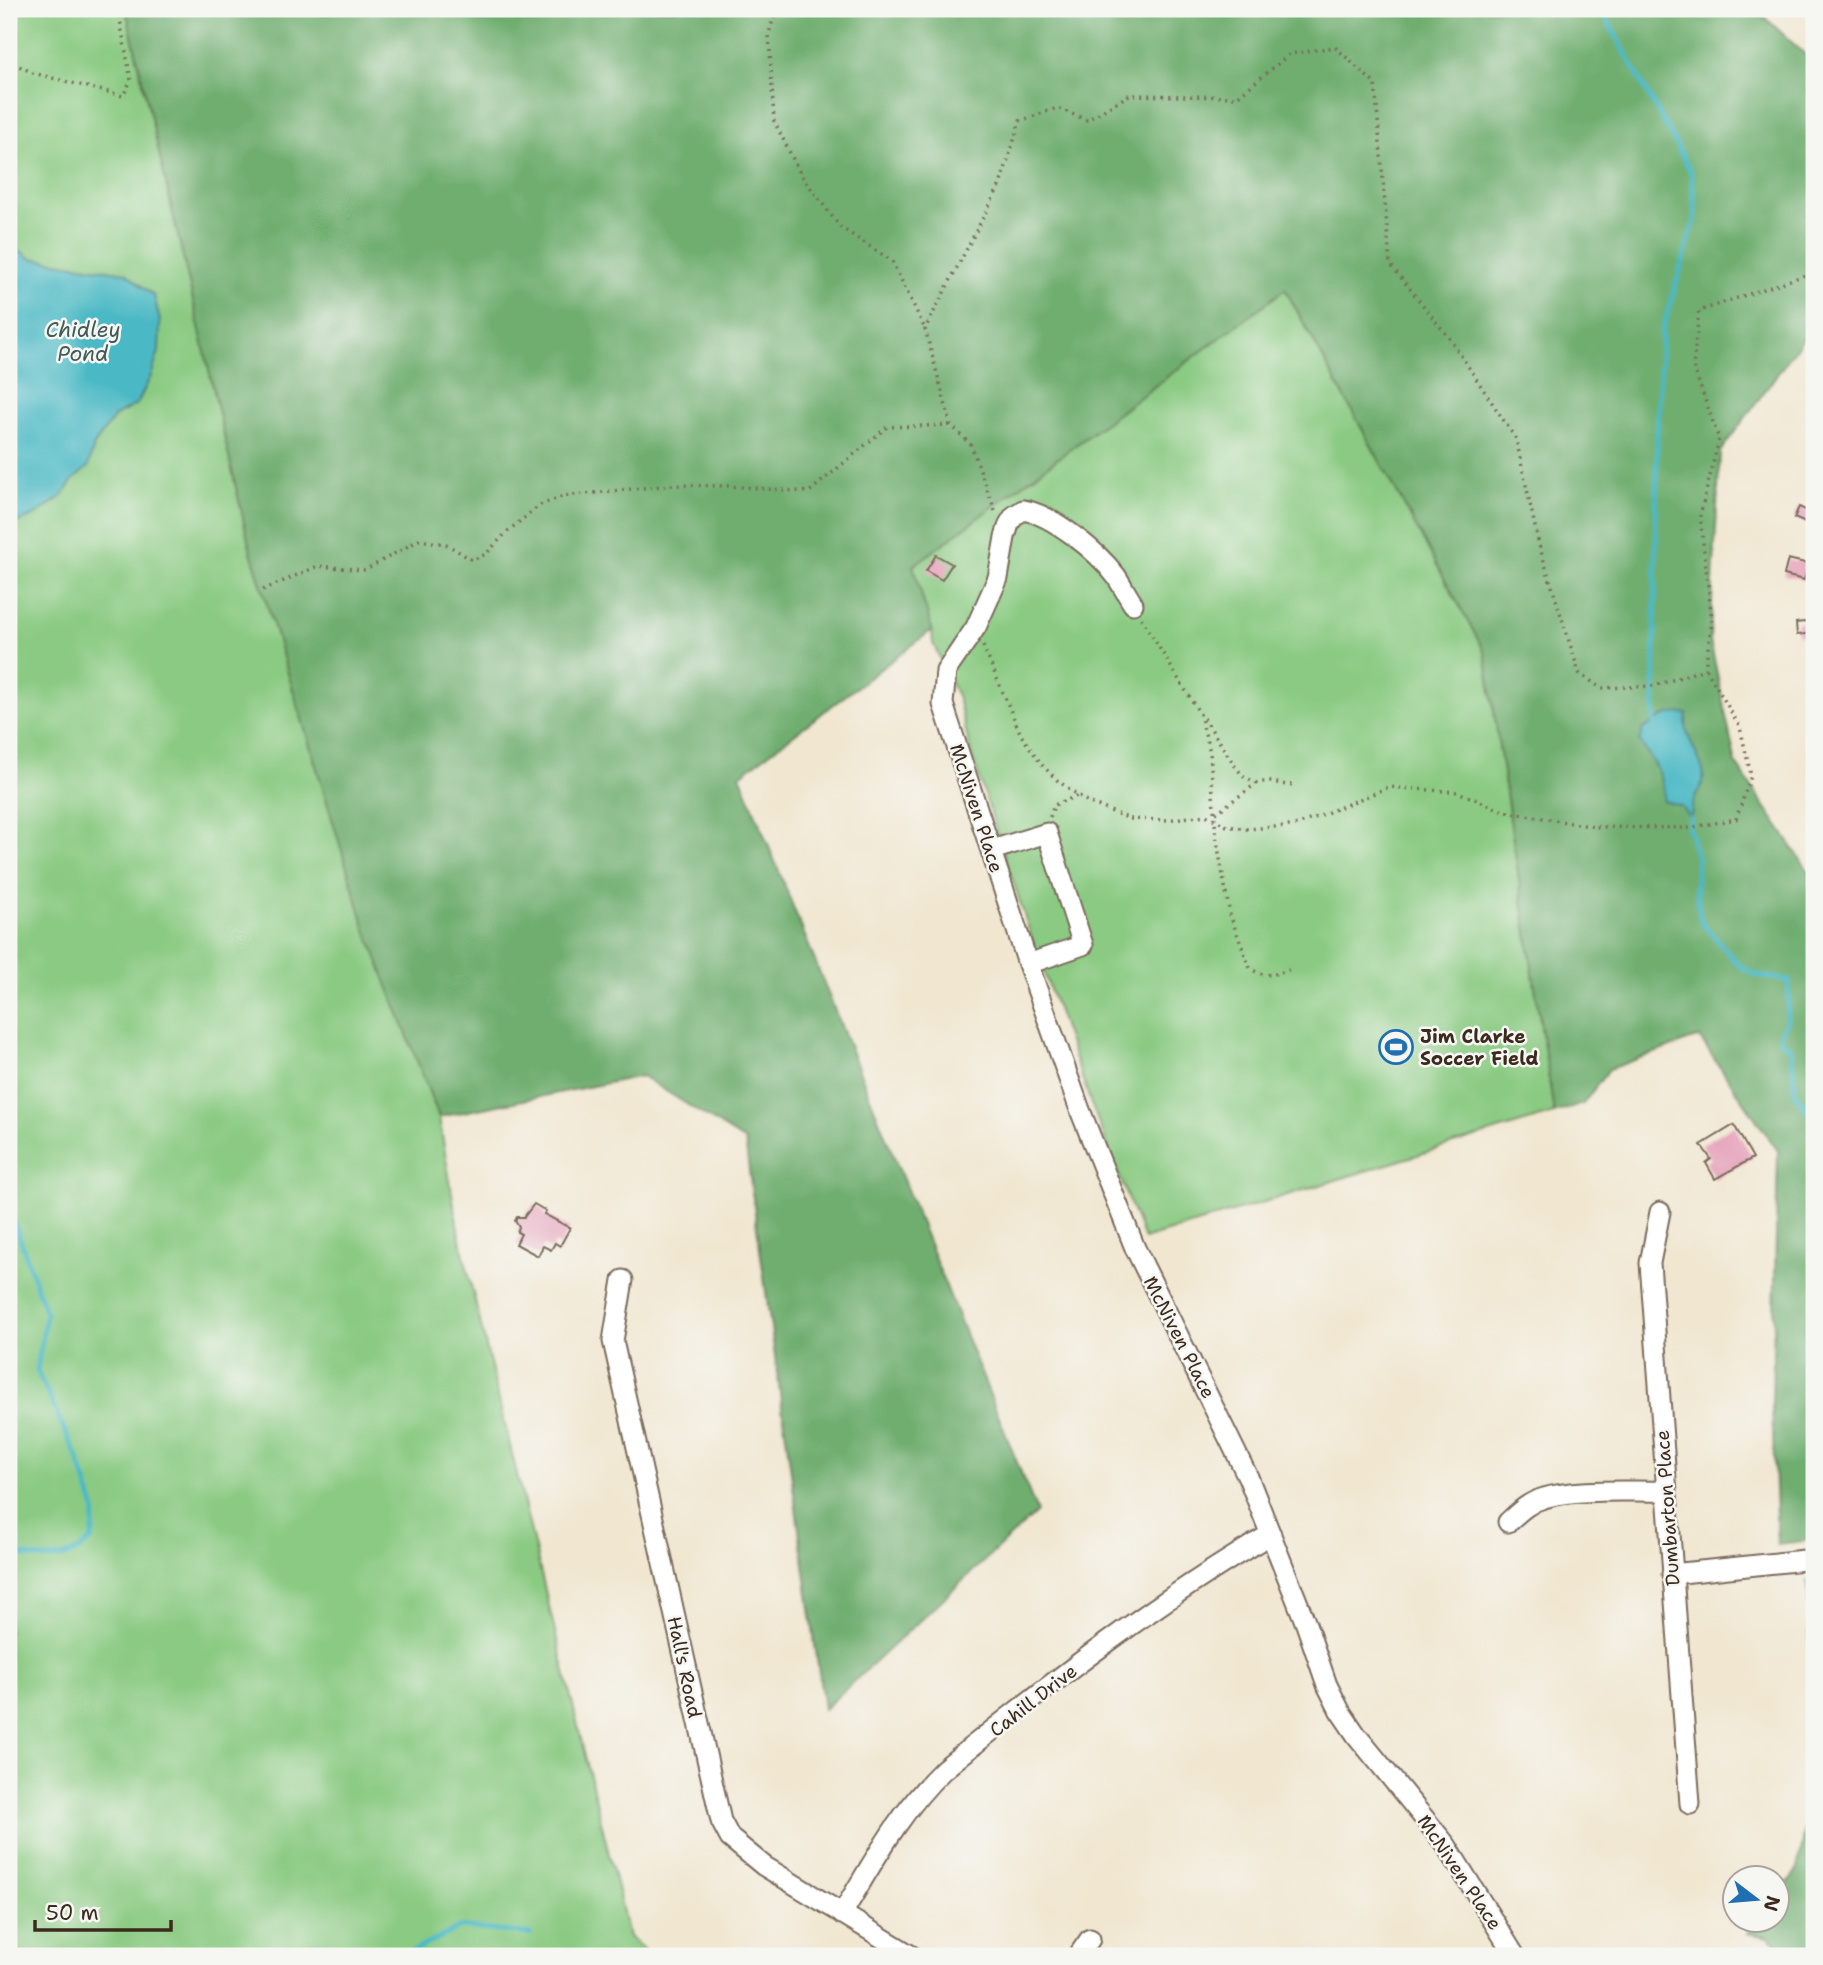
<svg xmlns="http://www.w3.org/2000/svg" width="1823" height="1965" viewBox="0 0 1823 1965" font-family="'Shantell Sans',sans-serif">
<rect width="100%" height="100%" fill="#f6f6f2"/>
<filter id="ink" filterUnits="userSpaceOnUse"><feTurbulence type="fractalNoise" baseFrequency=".0143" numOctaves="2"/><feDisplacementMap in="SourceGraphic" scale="14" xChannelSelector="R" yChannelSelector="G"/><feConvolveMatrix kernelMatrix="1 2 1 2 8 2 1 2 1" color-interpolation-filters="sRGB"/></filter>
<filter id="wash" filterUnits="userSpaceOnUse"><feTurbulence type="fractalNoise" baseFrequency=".00686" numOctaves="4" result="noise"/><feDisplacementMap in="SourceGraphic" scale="28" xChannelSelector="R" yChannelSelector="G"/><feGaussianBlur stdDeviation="1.57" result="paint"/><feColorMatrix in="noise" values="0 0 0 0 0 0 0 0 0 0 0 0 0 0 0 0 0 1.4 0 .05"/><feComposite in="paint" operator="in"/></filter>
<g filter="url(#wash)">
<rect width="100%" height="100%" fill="#f1e7d1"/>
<path fill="#8aca82" stroke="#627a50" stroke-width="2" d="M 9,9 L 126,9 L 250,548 L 365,926 L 439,1117 L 459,1235 L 629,1937 L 652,1956 L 9,1956 Z
M 1285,289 L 1485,652 L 1554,1113 L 1144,1239 L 1092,1106 L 1034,945 L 971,753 L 958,698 L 933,643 L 932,630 L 913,566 Z"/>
<path fill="#6fae70" stroke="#556c47" stroke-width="2" d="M 126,9 L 1756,9 L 1814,63 L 1814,324 L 1720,452 L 1710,640 L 1736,764 L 1814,879 L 1814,1540 L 1777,1544 L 1772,1404 L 1778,1151 L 1699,1037 L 1609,1069 L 1583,1104 L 1554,1113 L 1485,652 L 1285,289 L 913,566 L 932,630 L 740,775 L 1037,1512 L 824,1709 L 745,1141 L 642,1076 L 439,1117 L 365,927 L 250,548 Z
M 1808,1581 L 1814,1587 L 1813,1728 Z
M 1814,1808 L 1814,1956 L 1789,1956 L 1769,1937 L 1747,1933 L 1758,1920 L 1778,1920 L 1778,1895 L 1798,1869 L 1808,1812 Z"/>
<path fill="#4bb9c5" stroke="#437272" stroke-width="2" d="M 9,242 L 30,258 L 126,273 L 154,296 L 160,321 L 159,351 L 151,376 L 137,404 L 115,416 L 94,445 L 88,467 L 73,480 L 62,496 L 34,516 L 9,525 Z
M 1687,713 C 1682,735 1698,751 1703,771 C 1706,784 1696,791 1693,802 C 1691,808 1693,812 1690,818 L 1681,806 L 1663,801 C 1667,777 1652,760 1639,741 L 1643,729 L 1668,714 Z"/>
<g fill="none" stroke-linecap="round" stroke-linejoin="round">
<path stroke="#4bb9c5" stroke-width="5" d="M 1601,9 L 1691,172 L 1696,216 L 1662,331 L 1657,435 L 1654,723
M 1690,818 L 1689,828 L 1697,858 L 1696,888 L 1701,922 L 1741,967 L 1756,975 L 1789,981 L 1787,1020 L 1781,1031 L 1781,1042 L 1791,1048 L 1795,1093 L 1814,1119
M 9,1207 L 46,1314 L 37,1371 L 79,1461 L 95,1510 L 92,1539 C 66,1565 41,1560 9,1552
M 1814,1942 L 1814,1955
M 403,1956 L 461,1927 L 530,1934"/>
</g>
<g id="blocks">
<path fill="#e59db8" d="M 1799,507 L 1814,514 L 1810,525 L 1794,518 Z
M 936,555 L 952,564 L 942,580 L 926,571 Z
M 1788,559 L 1809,564 L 1804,580 L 1784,575 Z
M 1813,621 L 1814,633 L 1797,635 L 1796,623 Z
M 1734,1125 L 1753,1158 L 1715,1179 L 1706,1163 L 1711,1159 L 1701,1145 Z
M 534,1204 L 546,1211 L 544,1214 L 570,1228 L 560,1246 L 555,1243 L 551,1250 L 543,1246 L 538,1256 L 516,1244 L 521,1234 L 517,1232 L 519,1227 L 515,1221 L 517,1217 L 524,1217 Z"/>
</g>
</g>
<g filter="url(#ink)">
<use href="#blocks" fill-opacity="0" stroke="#7b6c5d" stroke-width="2"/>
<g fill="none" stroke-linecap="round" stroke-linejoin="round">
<g stroke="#7b6c5d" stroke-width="23">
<path id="minor" d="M 1133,604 C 1127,595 1122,585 1116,576 C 1098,552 1052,514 1023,510 L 1014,516 L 1009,524 L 1005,537 L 998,578 L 976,627 L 946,671 L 943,704 L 1028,964 L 1080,1110 L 1135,1248 L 1248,1477 L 1306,1624 L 1327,1685 L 1340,1711 L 1357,1736 L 1446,1845 L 1515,1956
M 992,850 L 1047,833 L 1083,945 L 1028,964
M 1660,1212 L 1650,1263 L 1690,1804
M 623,1280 L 613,1341 L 721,1821 L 730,1838 L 764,1866 L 912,1956
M 1508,1522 C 1519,1512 1529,1502 1544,1498 C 1575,1488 1632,1492 1666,1491
M 1672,1574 L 1814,1559
M 842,1914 C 873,1862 901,1810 944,1769 C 1049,1684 1155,1602 1271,1534
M 1078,1956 L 1090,1939"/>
</g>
<path stroke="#7b6c5d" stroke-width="3.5" stroke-dasharray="2 5" stroke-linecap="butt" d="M 776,9 L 769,34 L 774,121 L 801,175 L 840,227 L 892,261 L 925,329
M 9,57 L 21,67 L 33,73 L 123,96 L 131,80 L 118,9
M 995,511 L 971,445 L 951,425 L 925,329 L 1000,185 L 1020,121 L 1057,108 L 1087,120 L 1129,95 L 1237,97 L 1290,54 L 1335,47 L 1375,84 L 1390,264 L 1450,339 L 1516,439 L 1539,545 L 1579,673 L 1601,688 L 1654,686 L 1705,669 L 1712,621 L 1700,516 L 1719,439 L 1693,366 L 1699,311 L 1814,272
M 263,590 L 318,566 L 365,570 L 419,540 L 446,544 L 472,560 L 486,554 L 508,531 L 540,505 L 564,496 L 671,485 L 728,486 L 809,492 L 887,427 L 951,425
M 1141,618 L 1200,714 L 1210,752 L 1216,836 L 1230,915 L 1250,968 C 1264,978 1273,975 1289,970
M 983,646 L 1021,735 L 1042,765 L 1058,781 L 1088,802 L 1130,819 L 1165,820 L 1206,815 L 1227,826 L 1247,829 L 1289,826 L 1300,824 L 1389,787 L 1458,792 L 1503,811 L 1595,827 L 1689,828 L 1736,819 L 1751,776 L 1740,727 L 1706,669
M 1204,718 L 1235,766 L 1244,777 L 1257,783 C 1275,779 1281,787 1296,784
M 1216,813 L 1257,783
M 1050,817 L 1054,805 L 1077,796"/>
<use href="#minor" stroke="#fff" stroke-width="19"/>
</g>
</g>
<defs>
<g id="stadium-ring" transform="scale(1.75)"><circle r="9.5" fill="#f6f6f2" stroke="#1f6fb2" stroke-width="1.5"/><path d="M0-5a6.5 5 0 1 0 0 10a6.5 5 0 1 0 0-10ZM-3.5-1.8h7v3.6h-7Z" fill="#1f6fb2"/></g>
</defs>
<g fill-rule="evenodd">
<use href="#stadium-ring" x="1396" y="1047"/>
</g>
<g text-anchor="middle" stroke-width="5" stroke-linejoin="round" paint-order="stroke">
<g font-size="19" fill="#3b2a1e" stroke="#f6f6f2">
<text transform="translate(977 808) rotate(72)" y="7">McNiven Place</text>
<text transform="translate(1180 1337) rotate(63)" y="7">McNiven Place</text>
<text transform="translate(1667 1508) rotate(-94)" y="7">Dumbarton Place</text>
<text transform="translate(685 1667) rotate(78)" y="7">Hall's Road</text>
<text transform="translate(1033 1700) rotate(-38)" y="7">Cahill Drive</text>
<text transform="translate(1460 1872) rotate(56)" y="7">McNiven Place</text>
</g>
<g font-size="19" font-weight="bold" fill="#3b2a1e" stroke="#f6f6f2" text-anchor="start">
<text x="1420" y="1043">Jim Clarke<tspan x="1420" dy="22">Soccer Field</tspan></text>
</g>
<g font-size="21" font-style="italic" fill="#415c58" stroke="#f6f6f2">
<text x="83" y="337">Chidley<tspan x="83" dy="24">Pond</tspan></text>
</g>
</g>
<rect width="1823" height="1965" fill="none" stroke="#f6f6f2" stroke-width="35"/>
<g transform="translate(1756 1899) rotate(106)"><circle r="33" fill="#f6f6f2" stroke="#aba49d" stroke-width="2"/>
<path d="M0-5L12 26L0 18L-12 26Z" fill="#1f6fb2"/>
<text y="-10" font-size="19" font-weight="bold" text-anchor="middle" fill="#3b2a1e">N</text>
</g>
<path d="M35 1920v10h136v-10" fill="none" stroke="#3b2a1e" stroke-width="3.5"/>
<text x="46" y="1920" font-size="21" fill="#3b2a1e" stroke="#f6f6f2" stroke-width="5" paint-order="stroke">50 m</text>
</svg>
